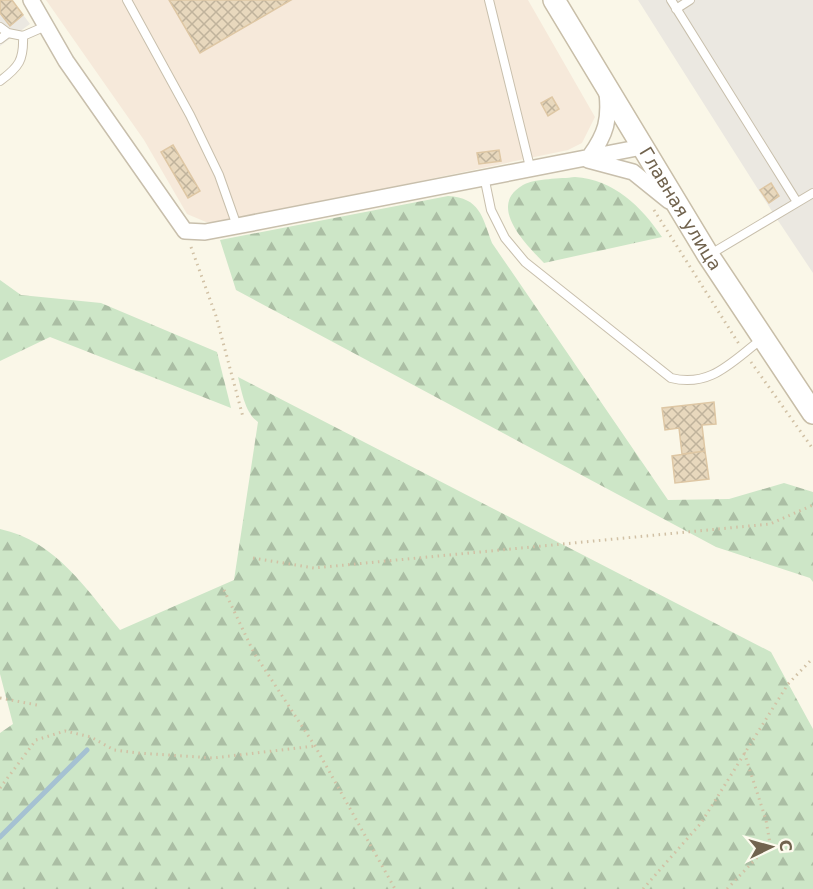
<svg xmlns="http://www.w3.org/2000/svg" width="813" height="889" viewBox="0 0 813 889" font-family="'DejaVu Sans',sans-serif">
<defs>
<pattern id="forest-firs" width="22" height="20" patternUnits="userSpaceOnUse" patternTransform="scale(1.5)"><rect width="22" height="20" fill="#cde6c7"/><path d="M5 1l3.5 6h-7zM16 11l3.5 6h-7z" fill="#abbea4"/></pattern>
<pattern id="building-cross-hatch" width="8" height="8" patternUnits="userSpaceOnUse" patternTransform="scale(1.5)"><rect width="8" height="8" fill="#e8d8bd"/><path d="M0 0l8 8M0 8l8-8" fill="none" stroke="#c0b39c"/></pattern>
</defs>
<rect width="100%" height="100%" fill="#faf7e8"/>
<path fill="#f6e9da" d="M 46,0 L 528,0 L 595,117 L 582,143 L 568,150 L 225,222 L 206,222 L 187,214 L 144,140 Z"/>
<path fill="#ebe8e1" d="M 0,0 L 12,0 L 30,24 L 0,46 Z
M 638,0 L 813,0 L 813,273 L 775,216 Z"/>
<path fill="url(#forest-firs)" d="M 575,177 C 613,179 642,207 662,237 L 544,263 C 527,245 486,206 523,185 C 536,178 560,179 575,177 Z
M 448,196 C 480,198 482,216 492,243 L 668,500 L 729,499 L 784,483 L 813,492 L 813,582 L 810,578 L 716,547 L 236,290 L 220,240 Z
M 0,280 L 21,295 L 101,303 L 217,352 L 231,408 L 50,337 L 0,361 Z
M 238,377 L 771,652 L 813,729 L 813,889 L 0,889 L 0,733 L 13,724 L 0,674 L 0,529 C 56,541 86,589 120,630 L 234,580 L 258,422 C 245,413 242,392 238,377 Z"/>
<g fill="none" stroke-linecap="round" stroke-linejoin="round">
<path stroke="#a5c1d2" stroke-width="5" d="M 0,837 L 87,750"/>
</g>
<path fill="url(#building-cross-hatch)" stroke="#dec7a4" stroke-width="1.5" d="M 0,0 L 12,0 L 23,15 L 10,26 L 0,13 Z
M 169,0 L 291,0 L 200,53 Z
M 552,97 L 559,109 L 548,116 L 541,103 Z
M 173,145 L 200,191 L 188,198 L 161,152 Z
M 499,150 L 501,161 L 479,164 L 477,153 Z
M 771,183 L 779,196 L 769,203 L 760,190 Z
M 714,402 L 716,424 L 702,425 L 705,451 L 682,454 L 679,428 L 665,430 L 662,408 Z
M 705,451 L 709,479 L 675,483 L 672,456 Z"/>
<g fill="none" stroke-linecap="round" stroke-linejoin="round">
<g stroke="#c8bfac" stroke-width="10">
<path id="lane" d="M 127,0 L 190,115 L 219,175 L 237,226
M 489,0 L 530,167
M 671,0 L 797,202
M 676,9 L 690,0
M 0,27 L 8,33
M 0,39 L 8,33 L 23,36 L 46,26
M 0,81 C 19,67 24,60 23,36
M 484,176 L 491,210 L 505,238 L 525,262 L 671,378 C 711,388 732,361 762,339
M 709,255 L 813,193"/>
</g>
<g stroke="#c8bfac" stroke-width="18">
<path id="street" d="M 31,0 L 66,61 L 185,231 L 205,232 L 237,226 L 642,147
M 590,156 C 606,134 610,119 607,93
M 588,160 L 633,172 L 669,201"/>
</g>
<g stroke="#c8bea8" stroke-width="24">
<g id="secondary">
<path id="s1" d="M 554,0 L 708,255 L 813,413"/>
</g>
</g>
<path stroke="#d1c1a5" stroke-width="3" stroke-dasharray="1.5 4.5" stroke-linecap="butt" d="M 654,210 L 739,344
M 191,247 L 216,316 L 243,417
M 751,362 L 813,449
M 253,558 L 314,568 L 770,524 L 813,505
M 224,590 L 254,653 L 315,746 L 395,889
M 0,698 L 37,705
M 0,788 L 36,740 L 65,731 L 91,737 L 114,750 L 138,753 L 213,758 L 315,746
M 643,889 L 701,823 L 788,684 L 813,658
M 727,889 L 770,844 L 766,820 L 744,752"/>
<use href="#lane" stroke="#fff" stroke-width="8"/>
<use href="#street" stroke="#fff" stroke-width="15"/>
<use href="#secondary" stroke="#fff" stroke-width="21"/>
</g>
<g text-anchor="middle" stroke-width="4.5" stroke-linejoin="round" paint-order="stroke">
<g font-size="18" fill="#71634e" stroke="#fdfbee">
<text dy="6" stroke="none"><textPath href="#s1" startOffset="244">Главная улица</textPath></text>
</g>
</g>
<g transform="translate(771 847) rotate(85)" stroke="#fdfbee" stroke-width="4.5" paint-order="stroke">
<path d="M0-4.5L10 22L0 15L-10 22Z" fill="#71634e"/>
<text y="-9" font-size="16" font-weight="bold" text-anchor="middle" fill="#71634e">С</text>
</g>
</svg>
